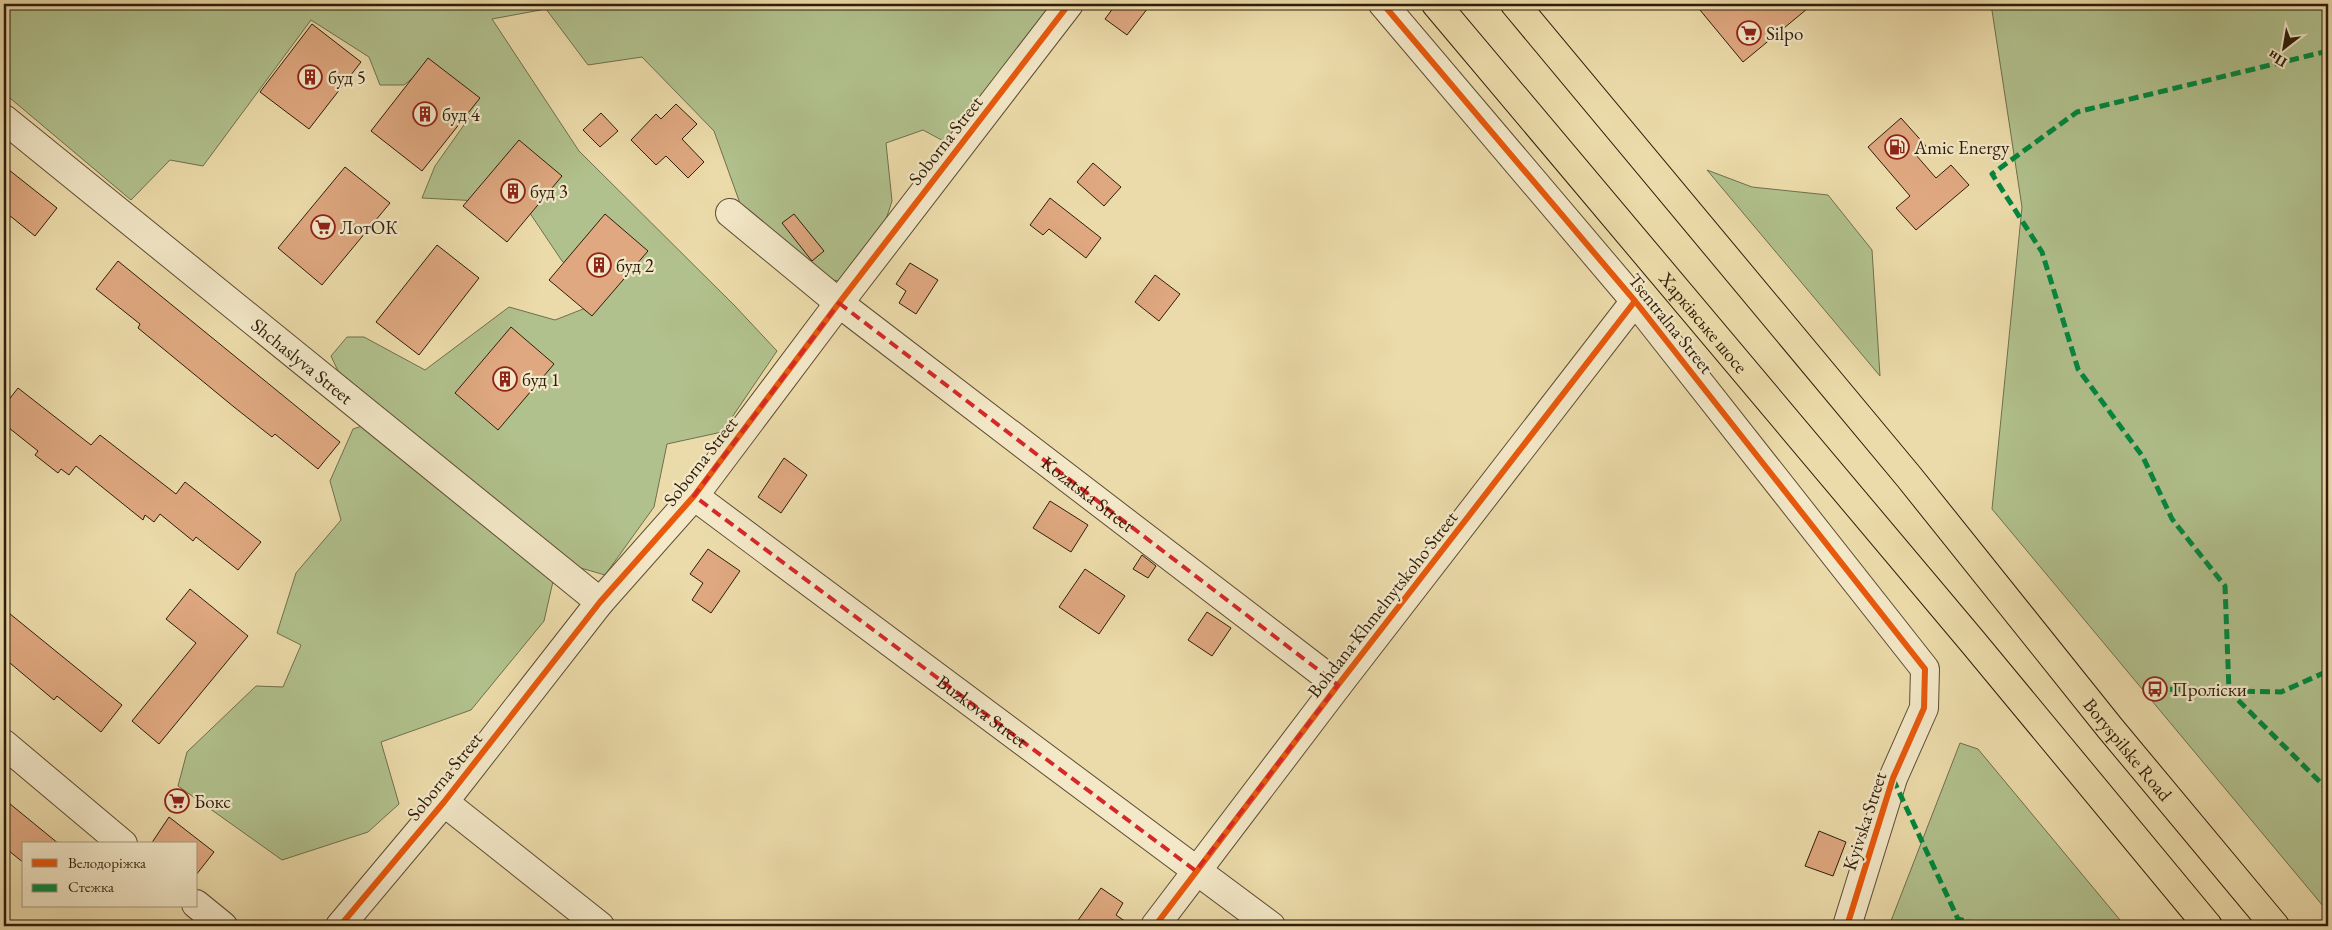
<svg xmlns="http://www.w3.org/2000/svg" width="2332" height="930" viewBox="0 0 2332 930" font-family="'EB Garamond',serif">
<rect width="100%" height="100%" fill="#ecdbaa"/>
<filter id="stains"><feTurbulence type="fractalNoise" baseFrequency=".004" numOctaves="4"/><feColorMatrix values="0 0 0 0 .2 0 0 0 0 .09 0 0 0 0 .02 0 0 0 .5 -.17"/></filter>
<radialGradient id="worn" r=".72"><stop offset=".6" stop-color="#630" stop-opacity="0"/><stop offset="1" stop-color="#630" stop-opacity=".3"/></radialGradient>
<path fill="#b1c18d" stroke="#706f4c" d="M 4,4 L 1056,4 L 949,144 L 923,130 L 886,143 L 892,201 L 880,238 L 841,281 L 821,279 L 741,206 L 714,131 L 642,57 L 588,65 L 546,9 L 492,19 L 579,151 L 734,305 L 777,351 L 722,432 L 667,444 L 654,507 L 605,575 L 574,566 L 338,371 L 331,356 L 347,337 L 364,337 L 425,370 L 509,307 L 555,320 L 606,300 L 562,261 L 507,179 L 479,201 L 422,198 L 435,166 L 471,115 L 418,74 L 404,85 L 380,85 L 369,57 L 311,20 L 203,166 L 170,160 L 131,200 L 4,93 Z
M 1991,4 L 2328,4 L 2328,912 L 1992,509 L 2022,207 Z
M 1707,170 L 1752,187 L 1828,195 L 1872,250 L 1880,376 Z
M 371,423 L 554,577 L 544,621 L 471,710 L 381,742 L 399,804 L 368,832 L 282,860 L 178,786 L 187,752 L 256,686 L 283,687 L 301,645 L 277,633 L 296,573 L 341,520 L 330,481 L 353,429 Z
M 1960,743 L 1978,749 L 2125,926 L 1889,926 Z"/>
<path fill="#dfa880" stroke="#2f1d0b" d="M 1116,4 L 1151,4 L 1127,35 L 1105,19 Z
M 1695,4 L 1813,4 L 1743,62 Z
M 312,24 L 361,62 L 309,129 L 260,92 Z
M 428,58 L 480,98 L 422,171 L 371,131 Z
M 676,104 L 697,124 L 682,139 L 704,162 L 688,178 L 666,156 L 656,165 L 631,140 L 656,114 L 661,119 Z
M 601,113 L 618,131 L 600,147 L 583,130 Z
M 1901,118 L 1926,146 L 1916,155 L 1936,178 L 1951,165 L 1969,185 L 1916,230 L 1896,208 L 1910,196 L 1868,147 Z
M 519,140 L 562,176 L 507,242 L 463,206 Z
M 1093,163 L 1121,187 L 1104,206 L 1077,182 Z
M 4,166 L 57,208 L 35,236 L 4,211 Z
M 345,167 L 390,203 L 322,285 L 278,248 Z
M 1050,198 L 1101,238 L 1086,258 L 1049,229 L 1043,235 L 1030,225 Z
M 605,214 L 648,251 L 592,316 L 549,280 Z
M 794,214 L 824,251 L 812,261 L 782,223 Z
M 437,245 L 479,278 L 419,355 L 376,322 Z
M 118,261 L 340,442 L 318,469 L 275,434 L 272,437 L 234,407 L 138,328 L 140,324 L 96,289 Z
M 910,263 L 938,280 L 916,314 L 899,303 L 906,291 L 896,284 Z
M 1155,275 L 1180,294 L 1159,321 L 1135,302 Z
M 511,327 L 554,364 L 498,430 L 455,393 Z
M 18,388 L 91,445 L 100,435 L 176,494 L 185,482 L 261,542 L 238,570 L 196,537 L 193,541 L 160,514 L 154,522 L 145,515 L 143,520 L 76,466 L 69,475 L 61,469 L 58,473 L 35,455 L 38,451 L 4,424 L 4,406 Z
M 784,458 L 807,475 L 781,513 L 758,497 Z
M 1050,501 L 1088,525 L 1071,552 L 1033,528 Z
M 708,549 L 740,571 L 711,613 L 692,600 L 703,583 L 690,574 Z
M 1142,555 L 1156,566 L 1148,578 L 1133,569 Z
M 1085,569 L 1125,596 L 1099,634 L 1059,607 Z
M 190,589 L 248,636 L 159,744 L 132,721 L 196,643 L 166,619 Z
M 4,609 L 122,705 L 101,732 L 57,696 L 54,700 L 4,658 Z
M 1207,612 L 1231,628 L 1212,656 L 1188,640 Z
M 4,799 L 59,844 L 24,844 L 24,863 L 4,847 Z
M 169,817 L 214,852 L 196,875 L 196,844 L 151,844 Z
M 1819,831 L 1846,842 L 1833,876 L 1805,866 Z
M 1101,888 L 1123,903 L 1116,915 L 1132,926 L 1074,926 Z"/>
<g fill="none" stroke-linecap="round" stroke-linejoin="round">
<g stroke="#5e4c33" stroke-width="30">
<g id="minor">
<path d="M 1383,4 L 1635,301 L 1925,669 L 1924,708 L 1893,778 L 1847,926"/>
<path id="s1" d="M 4,119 L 600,602"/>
<path id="s2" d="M 730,213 L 839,303 L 1338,685"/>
<path id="s3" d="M 694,496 L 1271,926"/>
<path d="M 4,744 L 123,844"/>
<path d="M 444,802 L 600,926"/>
<path d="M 196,904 L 223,926"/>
<path d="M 340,926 L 444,802 L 600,602 L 694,496 L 839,303 L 1069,4"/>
<path d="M 1155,926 L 1338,685 L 1635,301"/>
</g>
</g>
<g stroke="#2f1d0b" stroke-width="30">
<g id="highway">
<path id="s4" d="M 1436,4 L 1972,641 L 2208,926"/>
<path id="s5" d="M 1515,4 L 1909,477 L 2110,728 L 2275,926"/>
</g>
</g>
<use href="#minor" stroke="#f3e8c8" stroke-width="28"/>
<use href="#highway" stroke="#ecdbaa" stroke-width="28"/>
<path stroke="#00873e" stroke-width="5" stroke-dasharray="10 5" stroke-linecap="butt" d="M 2328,51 L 2077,112 L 1992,174 L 2042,252 L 2078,369 L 2143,457 L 2172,519 L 2225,586 L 2229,691 L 2328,790
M 2155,689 L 2281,692 L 2328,671
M 1893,779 L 1958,919 L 1983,926"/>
<g stroke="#f3e8c8" stroke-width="9">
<path id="cycleway" d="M 1383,4 L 1635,301 L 1925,669 L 1924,708 L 1893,778 L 1847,926
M 340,926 L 444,802 L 600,602 L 694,496 L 839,303 L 1069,4
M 1155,926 L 1338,685 L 1635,301"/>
</g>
<use href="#cycleway" stroke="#e8590c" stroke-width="6"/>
</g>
<path fill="none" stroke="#d62828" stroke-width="4" stroke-dasharray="10 6" stroke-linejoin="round" d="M 839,303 L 1338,685 L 1196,871 L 694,496 Z"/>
<defs>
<g id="supermarket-ring" transform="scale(1.25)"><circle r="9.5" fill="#f3e8c8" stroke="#8f2418" stroke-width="1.5"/><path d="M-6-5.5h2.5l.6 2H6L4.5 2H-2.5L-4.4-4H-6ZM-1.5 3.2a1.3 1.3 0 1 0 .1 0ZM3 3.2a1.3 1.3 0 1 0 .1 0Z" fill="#8f2418"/></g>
<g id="building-ring" transform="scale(1.25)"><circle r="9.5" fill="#f3e8c8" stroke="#8f2418" stroke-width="1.5"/><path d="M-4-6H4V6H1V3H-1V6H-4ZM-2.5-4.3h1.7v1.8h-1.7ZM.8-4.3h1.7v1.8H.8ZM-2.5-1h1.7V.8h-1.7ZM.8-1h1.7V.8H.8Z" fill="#8f2418"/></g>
<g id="fuel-ring" transform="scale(1.25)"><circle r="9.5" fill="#f3e8c8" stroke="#8f2418" stroke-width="1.5"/><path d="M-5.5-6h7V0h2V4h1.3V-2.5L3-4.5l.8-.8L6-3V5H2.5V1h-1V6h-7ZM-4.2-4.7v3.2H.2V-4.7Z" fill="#8f2418"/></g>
<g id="bus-ring" transform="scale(1.25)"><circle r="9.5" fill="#f3e8c8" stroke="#8f2418" stroke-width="1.5"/><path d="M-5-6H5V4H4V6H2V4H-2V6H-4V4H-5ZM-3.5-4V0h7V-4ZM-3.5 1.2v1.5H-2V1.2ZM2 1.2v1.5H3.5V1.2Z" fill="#8f2418"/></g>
</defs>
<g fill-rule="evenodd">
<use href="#supermarket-ring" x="1749" y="33"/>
<use href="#building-ring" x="310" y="77"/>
<use href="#building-ring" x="425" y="114"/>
<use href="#fuel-ring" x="1897" y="147"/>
<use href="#building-ring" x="513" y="191"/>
<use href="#supermarket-ring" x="323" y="227"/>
<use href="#building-ring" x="599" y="265"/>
<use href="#building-ring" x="505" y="379"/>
<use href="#bus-ring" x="2155" y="689"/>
<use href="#supermarket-ring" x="177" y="801"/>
</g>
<g text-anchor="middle" stroke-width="4.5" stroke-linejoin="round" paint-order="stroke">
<g font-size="19" fill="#2f1d0b" stroke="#f3e8c8" text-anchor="start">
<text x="1766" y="40">Silpo</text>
<text x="328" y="84">буд 5</text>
<text x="442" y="121">буд 4</text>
<text x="1914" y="154">Amic Energy</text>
<text x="530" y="198">буд 3</text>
<text x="340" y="234">ЛотОК</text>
<text x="616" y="272">буд 2</text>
<text x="522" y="386">буд 1</text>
<text x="2172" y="696">Проліски</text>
<text x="194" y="808">Бокс</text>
</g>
<g font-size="19" fill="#2f1d0b" stroke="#f3e8c8">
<text transform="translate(945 140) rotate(-52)" y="7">Soborna Street</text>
<text dy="7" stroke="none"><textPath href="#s4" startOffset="416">Харківське шосе</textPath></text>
<text transform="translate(1671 323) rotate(51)" y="7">Tsentralna Street</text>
<text dy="7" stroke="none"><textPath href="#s1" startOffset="384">Shchaslyva Street</textPath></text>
<text transform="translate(700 461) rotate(-52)" y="7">Soborna Street</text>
<text dy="7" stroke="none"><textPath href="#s2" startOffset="455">Kozatska Street</textPath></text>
<text transform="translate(1382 604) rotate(-52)" y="7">Bohdana Khmelnytskoho Street</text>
<text dy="7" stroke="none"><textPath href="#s3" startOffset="360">Buzkova Street</textPath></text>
<text dy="7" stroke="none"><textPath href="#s5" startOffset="965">Boryspilske Road</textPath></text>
<text transform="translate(444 776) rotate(-51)" y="7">Soborna Street</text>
<text transform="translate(1864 821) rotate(-72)" y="7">Kyivska Street</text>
</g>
</g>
<rect width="2332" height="930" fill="none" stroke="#ecdbaa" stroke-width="20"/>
<rect x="5" y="5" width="2322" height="920" fill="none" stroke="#2f1d0b" stroke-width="2.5"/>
<rect x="10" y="10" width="2312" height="910" fill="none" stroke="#2f1d0b"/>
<rect x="22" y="842" width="175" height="65" fill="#f3e8c8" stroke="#a5977c"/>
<rect x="32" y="859" width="25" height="8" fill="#e8590c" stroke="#a5977c"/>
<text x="68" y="868" font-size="15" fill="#2f1d0b">Велодоріжка</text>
<rect x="32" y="884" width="25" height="8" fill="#00873e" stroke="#a5977c"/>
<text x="68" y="892" font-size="15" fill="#2f1d0b">Стежка</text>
<g transform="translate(2284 48) rotate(211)" stroke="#f3e8c8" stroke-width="4" paint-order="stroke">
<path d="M0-4L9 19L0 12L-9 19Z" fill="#2f1d0b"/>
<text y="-8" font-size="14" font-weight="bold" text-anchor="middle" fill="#2f1d0b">Пн</text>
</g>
<rect width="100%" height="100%" filter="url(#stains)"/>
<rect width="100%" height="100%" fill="url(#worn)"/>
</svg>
